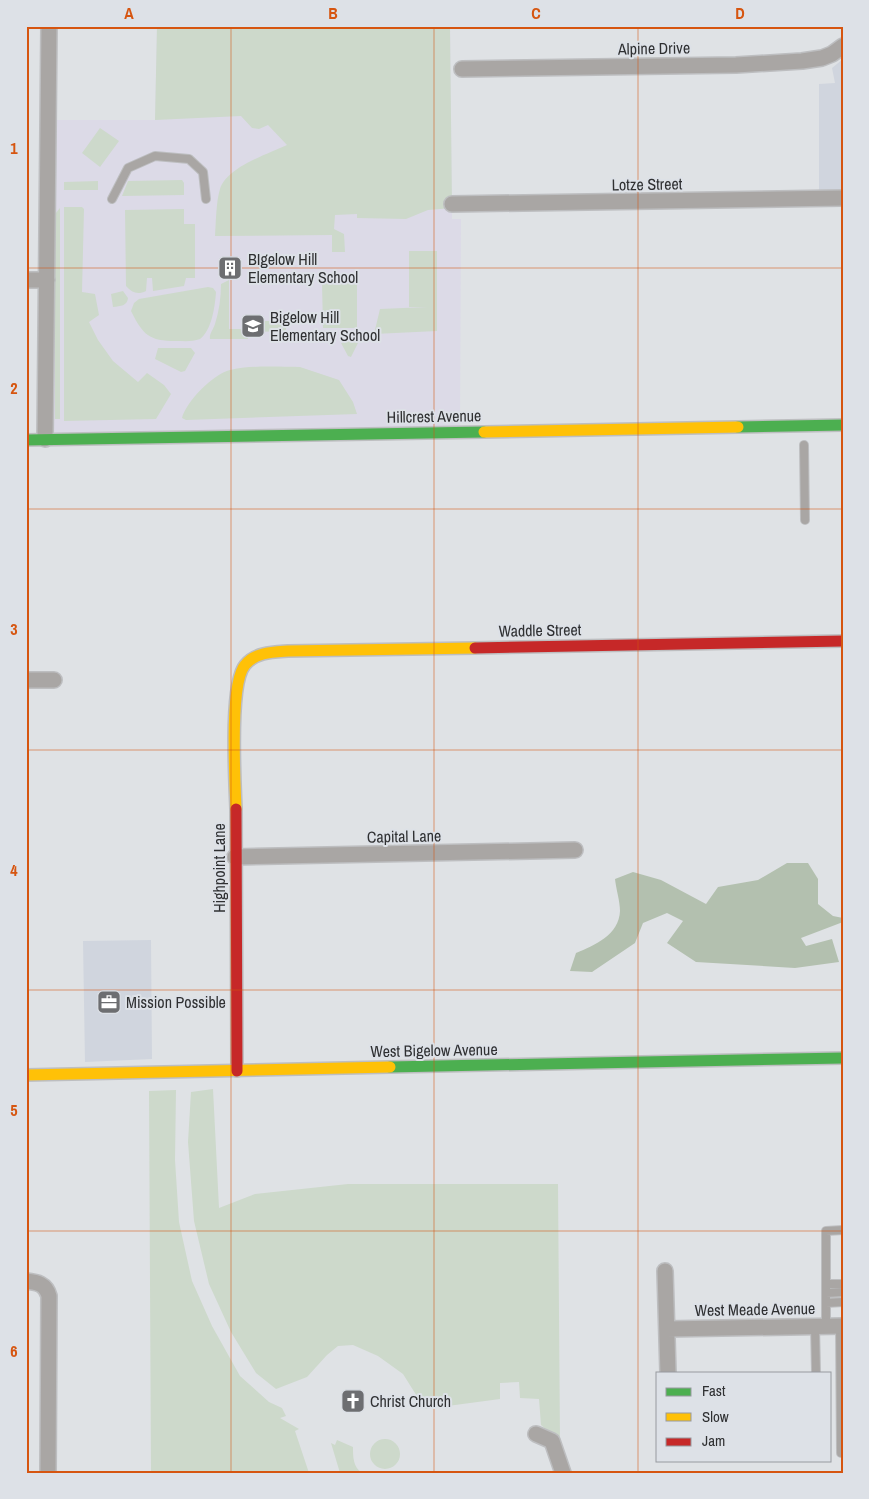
<svg xmlns="http://www.w3.org/2000/svg" width="869" height="1499" viewBox="0 0 869 1499" font-family="'Archivo Narrow',sans-serif">
<rect width="100%" height="100%" fill="#dfe2e5"/>
<path fill="#d0d5de" d="M 843,59 L 843,198 L 819,199 L 819,84 L 835,83 L 832,68 Z
M 151,940 L 152,1059 L 85,1062 L 83,941 Z"/>
<path fill="#dcdae7" d="M 157,26 L 450,26 L 452,219 L 461,219 L 460,432 L 45,439 L 48,120 L 155,120 Z"/>
<path fill="#cdd9cb" d="M 26,26 L 28,26 L 27,136 L 26,136 Z
M 157,26 L 450,26 L 452,208 L 428,210 L 406,219 L 357,218 L 357,214 L 335,215 L 334,229 L 344,234 L 345,252 L 332,252 L 332,235 L 215,236 C 216,222 216,202 220,189 C 227,167 268,154 287,145 L 268,125 L 259,129 L 252,128 L 241,116 L 155,120 Z
M 100,128 L 119,141 L 100,167 L 82,153 Z
M 182,180 L 184,183 L 184,195 L 122,196 L 128,181 Z
M 98,181 L 98,190 L 64,190 L 64,182 Z
M 64,207 L 82,207 L 84,209 L 82,292 L 95,294 L 99,315 L 89,322 L 98,340 L 113,361 L 138,382 L 147,373 L 164,385 L 171,394 L 156,419 L 64,421 Z
M 60,208 L 60,419 L 55,419 L 55,214 Z
M 184,209 L 184,224 L 195,224 L 195,278 L 186,278 L 184,286 L 153,291 L 152,278 L 147,278 L 146,291 C 138,295 132,293 126,286 L 125,210 Z
M 409,251 L 437,251 L 437,331 L 374,334 L 380,309 L 427,307 L 409,307 Z
M 229,280 L 229,329 L 249,329 L 248,339 L 210,339 C 209,334 213,330 215,324 C 219,311 221,298 221,284 Z
M 322,283 L 357,283 L 357,328 L 323,328 Z
M 208,287 L 213,288 L 216,292 C 215,306 212,330 200,339 C 192,342 184,341 176,341 C 149,341 143,335 131,311 L 134,303 L 139,299 Z
M 123,291 L 128,298 C 127,306 121,306 113,307 L 111,294 Z
M 254,321 L 286,321 L 286,331 L 255,332 Z
M 356,338 L 359,341 L 351,357 L 348,356 L 341,343 Z
M 158,348 L 191,348 L 195,353 L 185,371 L 181,372 L 155,359 Z
M 300,367 L 339,380 L 353,402 L 357,414 L 186,420 L 182,418 C 186,402 213,374 230,370 C 249,365 279,367 300,367 Z
M 213,1089 L 219,1208 L 255,1194 L 348,1184 L 558,1184 L 560,1442 L 541,1425 L 539,1399 L 520,1398 L 519,1382 L 500,1383 L 500,1399 L 425,1409 L 403,1374 L 378,1356 L 353,1345 L 338,1346 L 327,1355 L 307,1377 L 276,1389 L 256,1373 L 231,1332 L 209,1284 L 194,1221 L 188,1142 L 191,1092 Z
M 176,1090 L 175,1160 L 179,1222 L 192,1281 L 212,1326 L 240,1376 L 269,1402 L 282,1408 L 286,1416 L 280,1418 L 299,1429 L 295,1431 L 309,1473 L 151,1473 L 149,1091 Z
M370 1454a15 15 0 1 1 30 0a15 15 0 1 1-30 0Z
M 337,1440 L 353,1447 C 353,1457 353,1467 362,1473 L 340,1473 L 331,1443 L 335,1445 Z"/>
<path fill="#b3c0af" d="M 787,863 L 808,863 L 818,879 L 818,904 L 833,916 L 843,918 L 843,922 L 801,938 L 806,946 L 832,939 L 839,962 L 795,968 L 696,962 L 667,943 L 683,921 L 667,913 L 643,923 L 635,943 L 592,972 L 570,971 L 576,953 C 595,945 619,935 620,911 C 620,901 616,889 615,879 L 633,872 L 661,880 L 706,904 L 718,887 L 758,880 Z"/>
<g fill="none" stroke-linecap="round" stroke-linejoin="round">
<g stroke="#bdbec0" stroke-width="10">
<path id="lane" d="M 112,199 L 128,168 L 155,156 L 189,159 L 203,172 L 206,199
M 804,445 L 805,520
M 826,1284 L 843,1284
M 826,1293 L 843,1292
M 826,1303 L 843,1302
M 815,1326 L 816,1373
M 826,1326 L 826,1231 L 843,1230
M 840,1326 L 841,1453 L 843,1453"/>
</g>
<g stroke="#bdbec0" stroke-width="18">
<path id="street" d="M 462,69 L 736,65 L 802,61 L 822,58 L 832,54 L 843,46
M 452,204 L 843,198
M 26,280 L 47,280
M 45,439 L 49,26
M 26,680 L 54,680
M 235,857 L 575,850
M 665,1271 L 668,1373
M 26,1281 C 37,1282 46,1284 49,1296 L 48,1473
M 667,1329 L 843,1326
M 536,1434 L 552,1441 L 563,1473"/>
</g>
<g stroke="#bdbec0" stroke-width="14">
<path id="fast" d="M 738,427 L 843,425
M 26,440 L 484,432
M 390,1067 L 843,1058"/>
</g>
<g stroke="#bdbec0" stroke-width="14">
<path id="slow" d="M 484,432 L 738,427
M 236,809 C 235,781 229,684 245,665 C 255,652 274,652 288,651 L 475,648
M 26,1075 L 390,1067"/>
</g>
<g stroke="#bdbec0" stroke-width="14">
<path id="jam" d="M 475,648 L 843,641
M 236,809 L 237,1071"/>
</g>
<use href="#lane" stroke="#a9a6a4" stroke-width="8"/>
<use href="#street" stroke="#a9a6a4" stroke-width="15"/>
<use href="#fast" stroke="#4caf50" stroke-width="11"/>
<use href="#slow" stroke="#ffc107" stroke-width="11"/>
<use href="#jam" stroke="#c62828" stroke-width="11"/>
</g>
<path fill="none" stroke="#d65510" stroke-width="1" stroke-opacity="0.55" d="M 231,26 L 231,1473M 434,26 L 434,1473M 638,26 L 638,1473M 26,268 L 843,268M 26,509 L 843,509M 26,750 L 843,750M 26,990 L 843,990M 26,1231 L 843,1231"/>
<defs>
<g id="building-square" transform="scale(1.25)"><rect x="-9" y="-9" width="18" height="18" rx="4" fill="#6d6e71" stroke="#dde1e7"/><path d="M-4-6H4V6H1V3H-1V6H-4ZM-2.5-4.3h1.7v1.8h-1.7ZM.8-4.3h1.7v1.8H.8ZM-2.5-1h1.7V.8h-1.7ZM.8-1h1.7V.8H.8Z" fill="#fff"/></g>
<g id="school-square" transform="scale(1.25)"><rect x="-9" y="-9" width="18" height="18" rx="4" fill="#6d6e71" stroke="#dde1e7"/><path d="M0-5L7-2L0 1L-7-2ZM-4 1L0 2.5L4 1V4Q0 6-4 4Z" fill="#fff"/></g>
<g id="office-square" transform="scale(1.25)"><rect x="-9" y="-9" width="18" height="18" rx="4" fill="#6d6e71" stroke="#dde1e7"/><path d="M-6-3h4V-5.5h4V-3h4V5H-6ZM-1-4.5V-3h2v-1.5ZM-6 0V1H6V0Z" fill="#fff"/></g>
<g id="church-square" transform="scale(1.25)"><rect x="-9" y="-9" width="18" height="18" rx="4" fill="#6d6e71" stroke="#dde1e7"/><path d="M-1.2-6h2.4v3.5h3.3v2.4h-3.3V6h-2.4V-.1h-3.3v-2.4h3.3Z" fill="#fff"/></g>
</defs>
<g fill-rule="evenodd">
<use href="#building-square" x="230" y="268"/>
<use href="#school-square" x="253" y="326"/>
<use href="#office-square" x="109" y="1002"/>
<use href="#church-square" x="353" y="1401"/>
</g>
<g text-anchor="middle" stroke-width="4" stroke-linejoin="round" paint-order="stroke">
<g font-size="16" fill="#2f3032" stroke="#dde1e7">
<text transform="translate(654 48) rotate(-1)" y="6">Alpine Drive</text>
<text transform="translate(647 184) rotate(-1)" y="6">Lotze Street</text>
<text transform="translate(434 416) rotate(-1)" y="6">Hillcrest Avenue</text>
<text transform="translate(540 630) rotate(-1)" y="6">Waddle Street</text>
<text transform="translate(404 836) rotate(-1)" y="6">Capital Lane</text>
<text transform="translate(219 868) rotate(-90)" y="6">Highpoint Lane</text>
<text transform="translate(434 1050) rotate(-1)" y="6">West Bigelow Avenue</text>
<text transform="translate(755 1309) rotate(-1)" y="6">West Meade Avenue</text>
</g>
<g font-size="16" fill="#2f3032" stroke="#dde1e7" text-anchor="start">
<text x="248" y="265">BIgelow Hill<tspan x="248" dy="18">Elementary School</tspan></text>
<text x="270" y="323">Bigelow Hill<tspan x="270" dy="18">Elementary School</tspan></text>
<text x="126" y="1008">Mission Possible</text>
<text x="370" y="1407">Christ Church</text>
</g>
</g>
<rect width="869" height="1499" fill="none" stroke="#dde1e7" stroke-width="55"/>
<rect x="656" y="1372" width="175" height="90" fill="#dde1e7" stroke="#979a9f"/>
<rect x="666" y="1388" width="25" height="8" fill="#4caf50" stroke="#979a9f"/>
<text x="702" y="1396" font-size="15" fill="#2f3032">Fast</text>
<rect x="666" y="1413" width="25" height="8" fill="#ffc107" stroke="#979a9f"/>
<text x="702" y="1422" font-size="15" fill="#2f3032">Slow</text>
<rect x="666" y="1438" width="25" height="8" fill="#c62828" stroke="#979a9f"/>
<text x="702" y="1446" font-size="15" fill="#2f3032">Jam</text>
<rect x="28" y="28" width="814" height="1444" fill="none" stroke="#d65510" stroke-width="2"/>
<g font-size="16" text-anchor="middle" font-weight="bold" fill="#d65510">
<text x="129" y="19">A</text>
<text x="333" y="19">B</text>
<text x="536" y="19">C</text>
<text x="740" y="19">D</text>
<text x="14" y="154">1</text>
<text x="14" y="394">2</text>
<text x="14" y="635">3</text>
<text x="14" y="876">4</text>
<text x="14" y="1116">5</text>
<text x="14" y="1357">6</text>
</g>
</svg>
